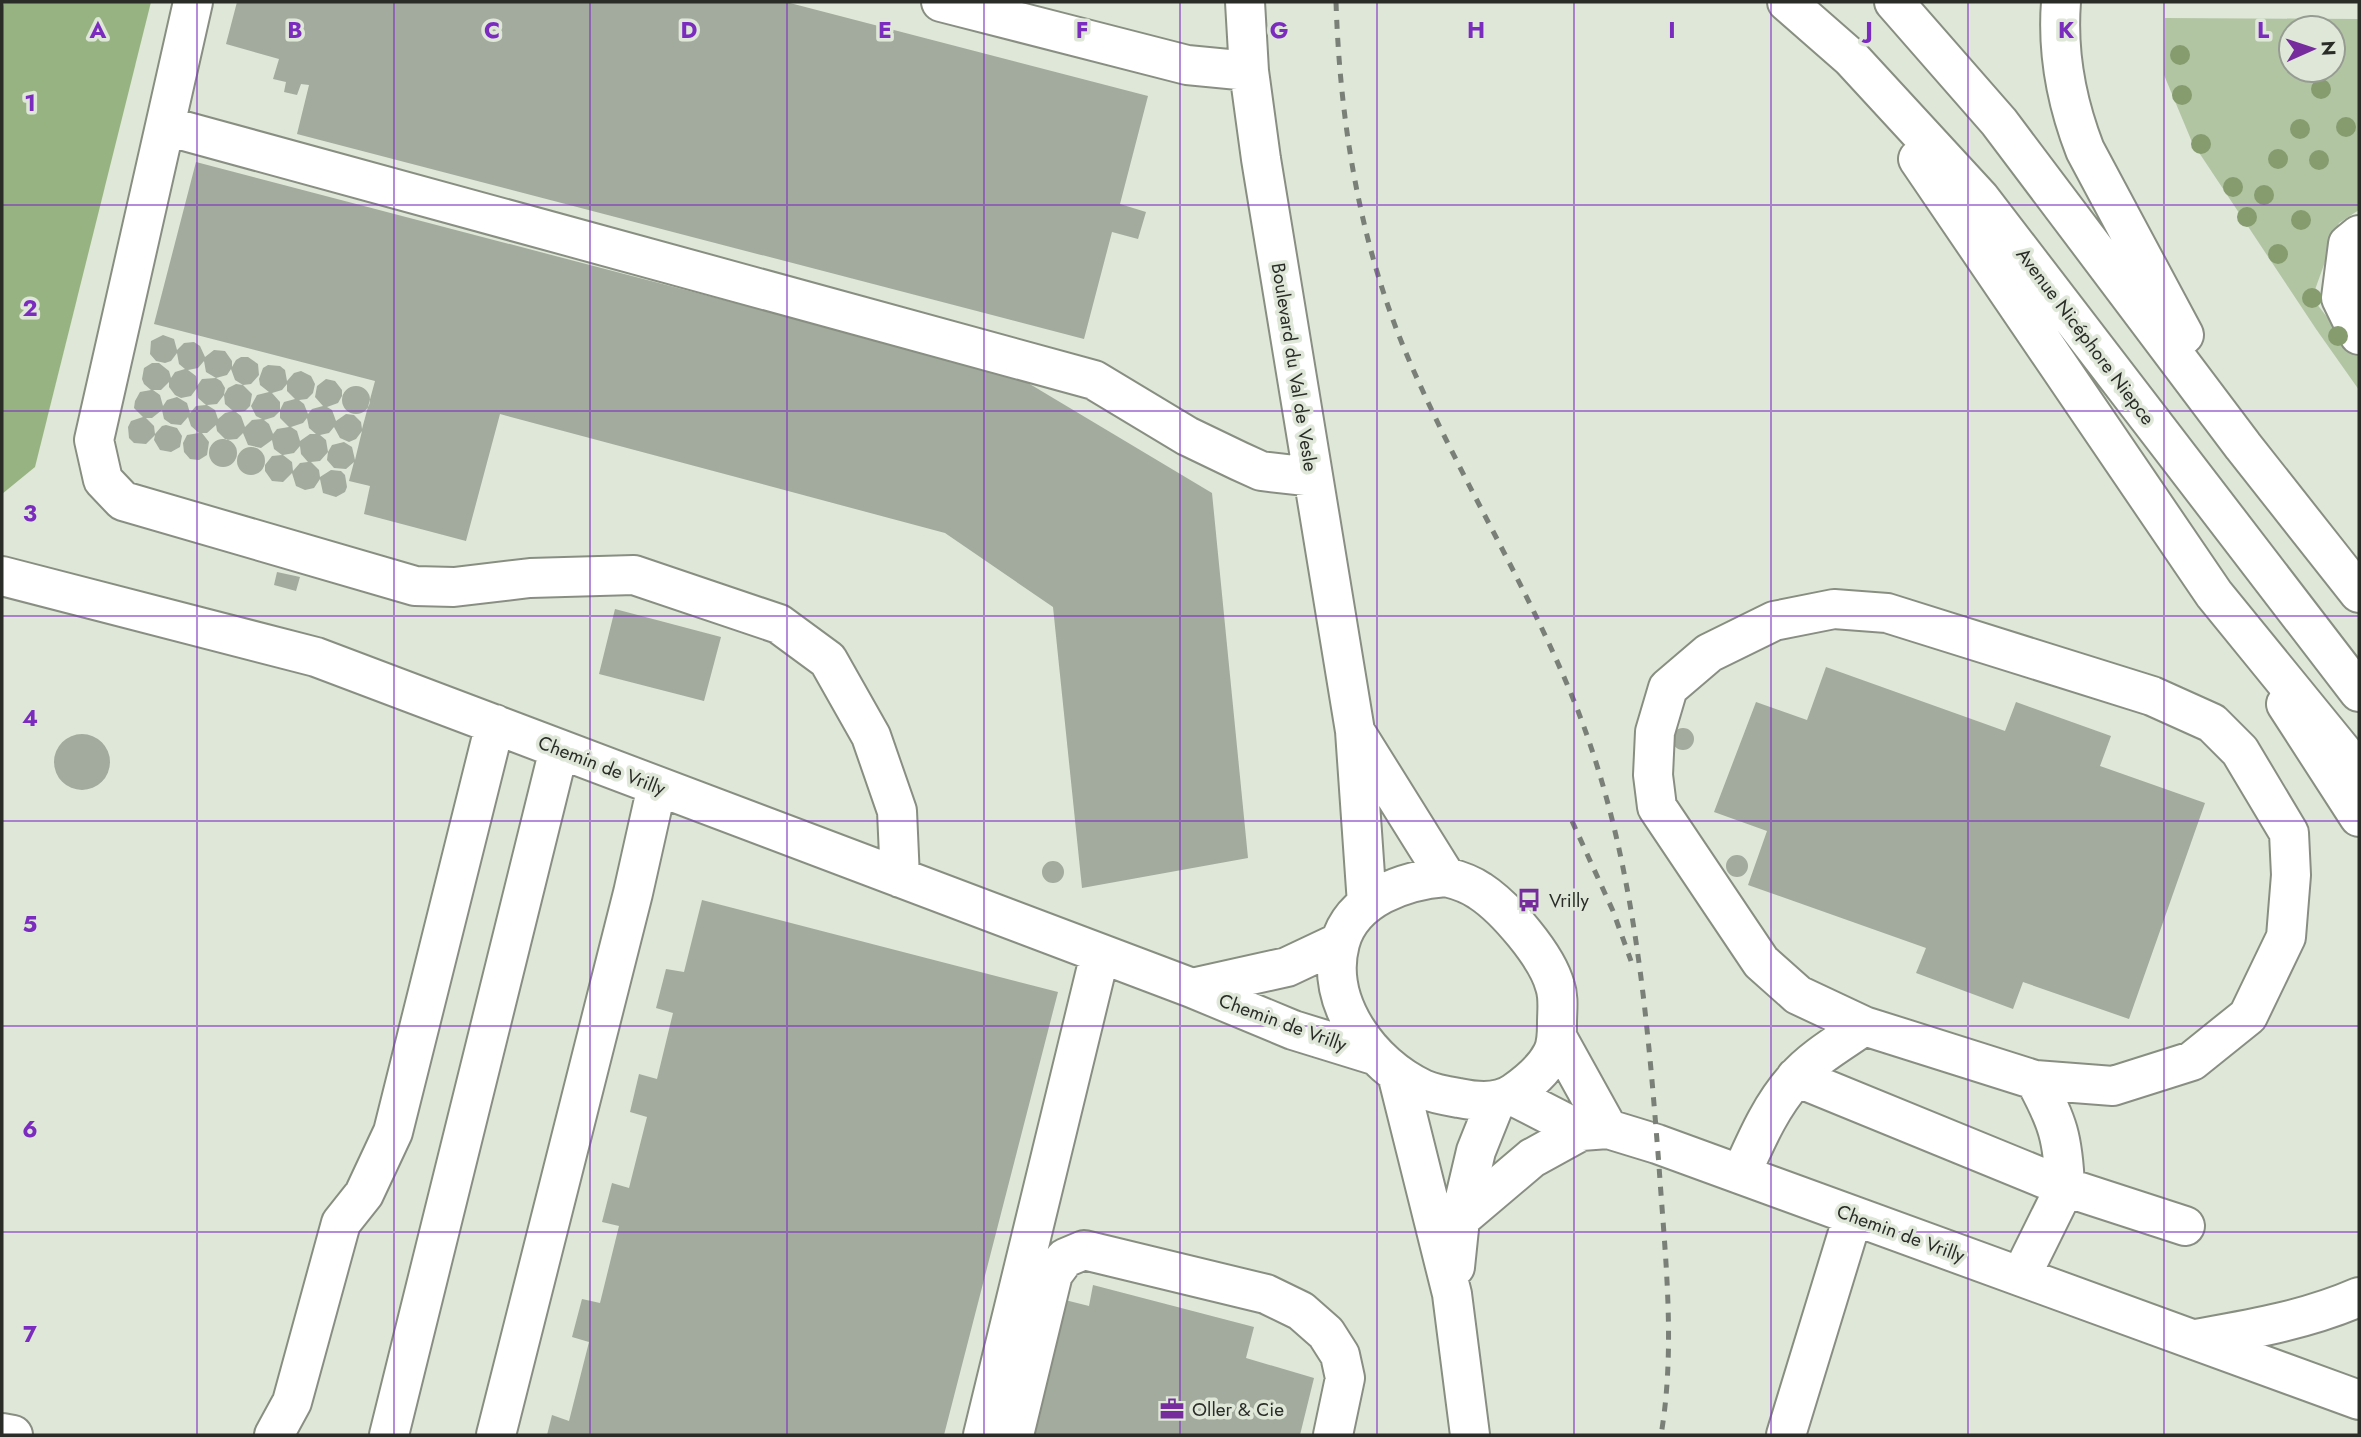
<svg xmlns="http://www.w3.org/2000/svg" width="2361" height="1437" viewBox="0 0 2361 1437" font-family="Jost,sans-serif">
<rect width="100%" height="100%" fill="#dfe7d9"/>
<path fill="#b2c5a3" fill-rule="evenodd" d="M 2165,18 L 2359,19 L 2359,210 L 2339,223 L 2312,298 L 2359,357 L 2359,390 L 2316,329 L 2192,142 L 2164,75 ZM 2291,28 L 2333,28 L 2333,70 L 2291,70 Z"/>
<path fill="#98b382" d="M 4,2 L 151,2 L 35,467 L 2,494 L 2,11 Z"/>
<path fill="#a3aa9e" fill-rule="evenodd" d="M 237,2 L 786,2 L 1148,96 L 1120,204 L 1146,212 L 1138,239 L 1112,232 L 1084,339 L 297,134 L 309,85 L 301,84 L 297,95 L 284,92 L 286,82 L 273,79 L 279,59 L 226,44 Z
M 196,162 L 1018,377 L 1212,493 L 1248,858 L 1082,888 L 1053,607 L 945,533 L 500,414 L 466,541 L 364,514 L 370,486 L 349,481 L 354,462 L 346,469 L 334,468 L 327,460 L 328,452 L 320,461 L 311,462 L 319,470 L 320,477 L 331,470 L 341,471 L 345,475 L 347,487 L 345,492 L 336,497 L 323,493 L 320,479 L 314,488 L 305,490 L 296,486 L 292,473 L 283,482 L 272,481 L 265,471 L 265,465 L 272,456 L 282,455 L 274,449 L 272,440 L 261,448 L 248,445 L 243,433 L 237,439 L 226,440 L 217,431 L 216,425 L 207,433 L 202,433 L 209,442 L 207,455 L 199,460 L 190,459 L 184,452 L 183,443 L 187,435 L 199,433 L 191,426 L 188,417 L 181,425 L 171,424 L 164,419 L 162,410 L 152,418 L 146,418 L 154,426 L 155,434 L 162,426 L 166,425 L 177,428 L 182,436 L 180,447 L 171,452 L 160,450 L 154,440 L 155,435 L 146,444 L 134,443 L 129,438 L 128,427 L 131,421 L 143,417 L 134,408 L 135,401 L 140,392 L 151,390 L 144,384 L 142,379 L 144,368 L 152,363 L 159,363 L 169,371 L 171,378 L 175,372 L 185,369 L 179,364 L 177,353 L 171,361 L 165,363 L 156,361 L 150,354 L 151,341 L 163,335 L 174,339 L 177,350 L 184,343 L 194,342 L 200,346 L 205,357 L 214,350 L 225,351 L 232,361 L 232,367 L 236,360 L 241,357 L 248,357 L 258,364 L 259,375 L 251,384 L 243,385 L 252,394 L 250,406 L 245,411 L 236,412 L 241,416 L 245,427 L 252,420 L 262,419 L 256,416 L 251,406 L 257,395 L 269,392 L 260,385 L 259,379 L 263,368 L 268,365 L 280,366 L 285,370 L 287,381 L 294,373 L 301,371 L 311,376 L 315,384 L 313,393 L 307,399 L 299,400 L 304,404 L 308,414 L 312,409 L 323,406 L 315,397 L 317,386 L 326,379 L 335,381 L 342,390 L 342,396 L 338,403 L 327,407 L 332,410 L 336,421 L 346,414 L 354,415 L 361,422 L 362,429 L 375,381 L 154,324 ZM 204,361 L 206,372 L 216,378 L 202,379 L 197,386 L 198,398 L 206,405 L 196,406 L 190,413 L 187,403 L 177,397 L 167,400 L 163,406 L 160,395 L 153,390 L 161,390 L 169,382 L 169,387 L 175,395 L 181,398 L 191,396 L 197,388 L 197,382 L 196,376 L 188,370 L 198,368 ZM 231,369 L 235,380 L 243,385 L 236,384 L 228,388 L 224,395 L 225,388 L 221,381 L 216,378 L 227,375 ZM 287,384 L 287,391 L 295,399 L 284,402 L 280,410 L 280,402 L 272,393 L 282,390 ZM 224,395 L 225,404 L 233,411 L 225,413 L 218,419 L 215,410 L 207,405 L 217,404 ZM 280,411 L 280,418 L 289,427 L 277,429 L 273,434 L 269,424 L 264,420 L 274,417 ZM 307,418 L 309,428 L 316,434 L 310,434 L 300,441 L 297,431 L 291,427 L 303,423 ZM 334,427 L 340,438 L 349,442 L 356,439 L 362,431 L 355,460 L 352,447 L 344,442 L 332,445 L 328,452 L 326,440 L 320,435 L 329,433 ZM 300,446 L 301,454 L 308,462 L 300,463 L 293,471 L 292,462 L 283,455 L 294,453 Z
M342 400a14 14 0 1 1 28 0a14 14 0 1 1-28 0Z
M209 453a14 14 0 1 1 28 0a14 14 0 1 1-28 0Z
M237 461a14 14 0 1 1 28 0a14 14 0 1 1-28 0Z
M 277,572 L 300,577 L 296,591 L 274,585 Z
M 615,609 L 721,637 L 704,701 L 599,674 Z
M 1826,667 L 2005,731 L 2016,702 L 2111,736 L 2100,766 L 2205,803 L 2129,1019 L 2023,982 L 2013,1009 L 1916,973 L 1926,948 L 1748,885 L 1767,831 L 1714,812 L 1756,702 L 1807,720 Z
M1672 739a11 11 0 1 1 22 0a11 11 0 1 1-22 0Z
M54 762a28 28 0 1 1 56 0a28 28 0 1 1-56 0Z
M1726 866a11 11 0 1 1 22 0a11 11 0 1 1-22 0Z
M1042 872a11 11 0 1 1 22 0a11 11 0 1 1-22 0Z
M 702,900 L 1058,992 L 944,1435 L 547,1435 L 552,1415 L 569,1421 L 589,1342 L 572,1337 L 582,1299 L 600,1303 L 619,1226 L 602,1222 L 612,1183 L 629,1188 L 647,1117 L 630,1112 L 639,1074 L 657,1079 L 673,1013 L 656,1008 L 666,969 L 684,972 Z
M 1093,1285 L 1254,1327 L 1246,1358 L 1314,1378 L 1300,1435 L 1027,1435 L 1061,1299 L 1089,1306 Z"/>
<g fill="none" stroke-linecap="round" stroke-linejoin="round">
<g stroke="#888f82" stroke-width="42">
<path id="minor" d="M 193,2 L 94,440 L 103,480 L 123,501 L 415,586 L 454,587 L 530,578 L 634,575 L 779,624 L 828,660 L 871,736 L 897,811 L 900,878
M 941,2 L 1187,65 L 1249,71
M 1245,2 L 1249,71 L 1261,159 L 1355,731 L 1367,904
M 166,126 L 1094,380 L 1187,436 L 1239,461 L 1261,471 L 1313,477
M 2359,235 L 2348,244 L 2341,298 L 2359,335
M 2,576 L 316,657 L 1192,988 L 1293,1030 L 1374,1055
M 2286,704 L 2359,817
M 1358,736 L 1446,877
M 1446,877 C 1458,880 1470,884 1480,891 C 1506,908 1547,956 1555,986 C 1559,998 1557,1010 1557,1023 C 1557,1033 1557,1045 1552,1054 C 1544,1070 1529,1082 1515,1092 C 1499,1104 1478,1102 1459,1098 C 1447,1096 1434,1094 1423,1089 C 1371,1065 1324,1003 1340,943 C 1352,898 1405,880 1446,877 Z
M 1192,988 L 1287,967 L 1340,942
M 1557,1037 L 1608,1129
M 1397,1074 L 1452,1294 L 1470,1435
M 1796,1077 L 2065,1187 L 2021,1276
M 2035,1080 C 2058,1122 2063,1139 2065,1187 L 2185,1226
M 1511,1095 L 1581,1131 L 1608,1129 L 1657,1144 L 2359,1400
M 1741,1174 C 1756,1141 1770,1107 1795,1079 C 1813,1058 1841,1042 1864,1026 L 2035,1080 L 2113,1086 L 2192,1061 L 2248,1016 L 2286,937 L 2291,875 L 2289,833 L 2240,751 L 2212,723 L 2152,696 L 1887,613 L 1834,609 L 1774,621 L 1709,653 L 1668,688 L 1655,732 L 1653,775 L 1657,807 L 1761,962 L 1798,995 L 1864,1026
M 1460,1219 L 1532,1158 L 1581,1131
M 1455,1267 L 1460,1219 L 1476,1151 L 1496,1101
M 2196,1339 C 2252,1329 2306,1320 2359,1297
M 2,1433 L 13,1435
M 274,1435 L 292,1402 L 341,1223 L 364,1194 L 393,1132 L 495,724
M 389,1435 L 559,749
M 496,1435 L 633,893 L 657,786
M 983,1435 L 1100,954
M 1014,1435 L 1053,1274 L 1065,1258 L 1084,1250 L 1266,1294 L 1301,1311 L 1326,1333 L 1340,1355 L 1345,1378 L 1333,1435
M 1786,1435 L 1853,1216"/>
</g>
<g stroke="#888f82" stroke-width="42">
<path id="highway" d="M 1787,2 L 1851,58 L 1980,198 L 2359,692
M 1894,2 L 1999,122 L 2243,446 L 2359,593
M 2061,2 C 2057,54 2066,101 2085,150 L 2184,335
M 1918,159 L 2214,594 L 2359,772"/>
</g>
<use href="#minor" stroke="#fff" stroke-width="38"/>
<use href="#highway" stroke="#fff" stroke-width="38"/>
<path stroke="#7a8077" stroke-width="5" stroke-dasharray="9 9" stroke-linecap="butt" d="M 1336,2 C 1340,123 1360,247 1409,360 C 1460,479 1530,589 1578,711 C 1634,856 1647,1012 1659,1166 C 1665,1255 1676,1347 1661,1435
M 1572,821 L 1613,911 L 1631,961"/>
</g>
<g fill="#869c6f">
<circle cx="2180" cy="55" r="10"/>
<circle cx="2321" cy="89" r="10"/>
<circle cx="2182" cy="95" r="10"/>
<circle cx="2346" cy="127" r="10"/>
<circle cx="2300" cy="129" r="10"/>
<circle cx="2201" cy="144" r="10"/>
<circle cx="2278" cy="159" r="10"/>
<circle cx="2319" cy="160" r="10"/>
<circle cx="2233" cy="187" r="10"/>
<circle cx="2264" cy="195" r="10"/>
<circle cx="2247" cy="217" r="10"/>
<circle cx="2301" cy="220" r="10"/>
<circle cx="2278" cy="254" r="10"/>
<circle cx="2312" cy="298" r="10"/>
<circle cx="2338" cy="336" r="10"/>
</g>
<path fill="none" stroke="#7b2cbf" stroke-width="2" stroke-opacity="0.55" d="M 197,2 L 197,1435M 394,2 L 394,1435M 590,2 L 590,1435M 787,2 L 787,1435M 984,2 L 984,1435M 1180,2 L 1180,1435M 1377,2 L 1377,1435M 1574,2 L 1574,1435M 1771,2 L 1771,1435M 1968,2 L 1968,1435M 2164,2 L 2164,1435M 2,205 L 2359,205M 2,411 L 2359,411M 2,616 L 2359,616M 2,821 L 2359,821M 2,1026 L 2359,1026M 2,1232 L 2359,1232"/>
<defs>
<g id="bus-bare" transform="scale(1.89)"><path d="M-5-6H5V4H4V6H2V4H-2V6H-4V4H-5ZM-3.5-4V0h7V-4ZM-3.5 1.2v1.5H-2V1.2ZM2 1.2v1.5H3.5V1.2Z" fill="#772c9e" stroke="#dfe7d9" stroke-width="2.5" paint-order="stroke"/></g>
<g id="office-bare" transform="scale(1.89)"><path d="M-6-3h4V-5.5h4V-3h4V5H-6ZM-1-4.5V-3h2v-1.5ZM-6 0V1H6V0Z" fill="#772c9e" stroke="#dfe7d9" stroke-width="2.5" paint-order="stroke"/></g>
</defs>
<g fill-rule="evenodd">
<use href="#bus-bare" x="1529" y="900"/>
<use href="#office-bare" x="1172" y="1409"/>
</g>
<g text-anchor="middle" stroke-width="7" stroke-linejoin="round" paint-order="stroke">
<g font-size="19" fill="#292c27" stroke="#dfe7d9">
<text transform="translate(2086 336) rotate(53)" y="7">Avenue Nicéphore Niepce</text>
<text transform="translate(1295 367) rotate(81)" y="7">Boulevard du Val de Vesle</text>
<text transform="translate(602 765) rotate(21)" y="7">Chemin de Vrilly</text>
<text transform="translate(1283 1022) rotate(20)" y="7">Chemin de Vrilly</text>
<text transform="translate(1901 1233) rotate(20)" y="7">Chemin de Vrilly</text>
</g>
<g font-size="19" fill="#292c27" stroke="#dfe7d9" text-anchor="start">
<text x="1549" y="907">Vrilly</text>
<text x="1192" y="1416">Oller &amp; Cie</text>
</g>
</g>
<g font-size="23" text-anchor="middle" font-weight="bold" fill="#7b2cbf" stroke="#dfe7d9" stroke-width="7" stroke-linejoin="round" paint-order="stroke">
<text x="98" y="38">A</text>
<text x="295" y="38">B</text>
<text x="492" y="38">C</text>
<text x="689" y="38">D</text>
<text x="885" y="38">E</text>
<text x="1082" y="38">F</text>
<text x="1279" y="38">G</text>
<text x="1476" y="38">H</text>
<text x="1672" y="38">I</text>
<text x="1869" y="38">J</text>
<text x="2066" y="38">K</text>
<text x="2263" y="38">L</text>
<text x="30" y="111">1</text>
<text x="30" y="316">2</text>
<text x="30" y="521">3</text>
<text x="30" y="726">4</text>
<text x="30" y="932">5</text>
<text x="30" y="1137">6</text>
<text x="30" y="1342">7</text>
</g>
<rect width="2361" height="1437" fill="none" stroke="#292c27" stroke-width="7"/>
<g transform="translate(2312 49) rotate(87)"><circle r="33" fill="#dfe7d9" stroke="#969c92" stroke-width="2"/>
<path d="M0-5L12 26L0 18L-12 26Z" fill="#772c9e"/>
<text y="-10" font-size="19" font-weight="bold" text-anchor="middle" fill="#292c27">N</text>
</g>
</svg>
